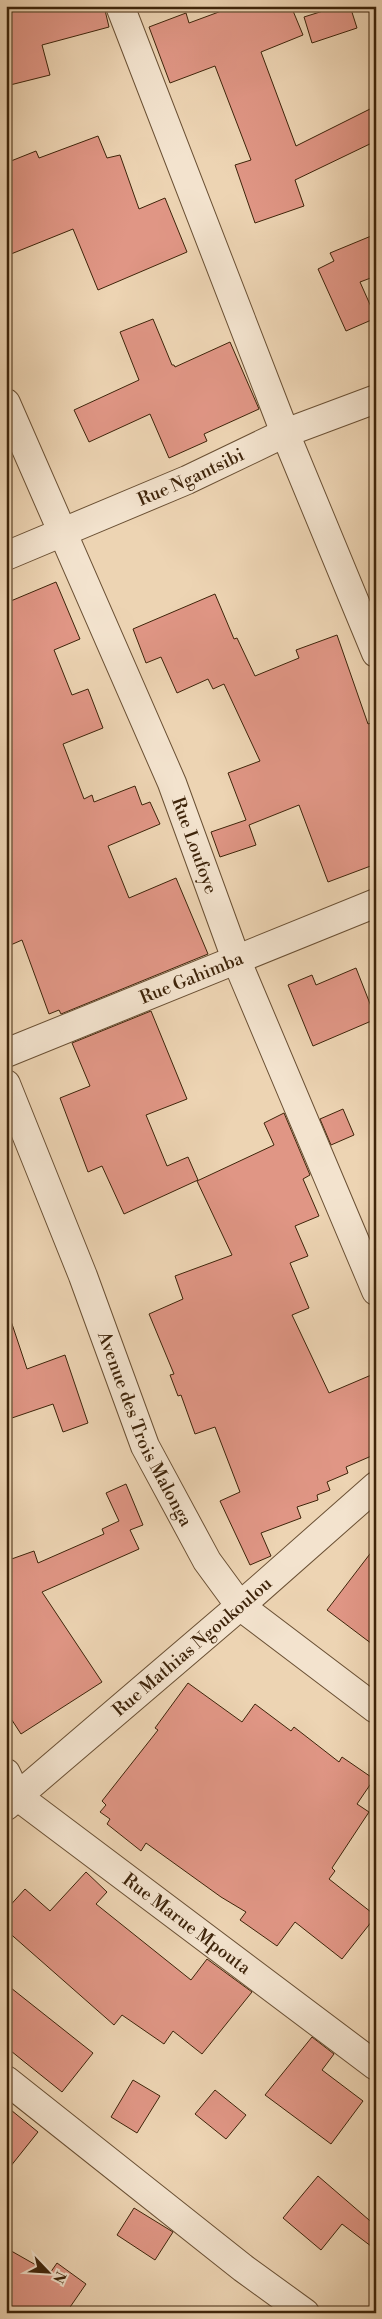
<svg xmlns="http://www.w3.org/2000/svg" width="382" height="2319" viewBox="0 0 382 2319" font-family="'Libre Bodoni',serif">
<rect width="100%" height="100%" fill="#edd4b3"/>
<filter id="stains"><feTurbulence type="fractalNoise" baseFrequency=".004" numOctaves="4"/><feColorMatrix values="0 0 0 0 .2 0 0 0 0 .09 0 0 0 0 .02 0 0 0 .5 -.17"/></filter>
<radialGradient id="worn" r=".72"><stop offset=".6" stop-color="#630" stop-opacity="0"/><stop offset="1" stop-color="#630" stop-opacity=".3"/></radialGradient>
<path fill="#e09685" stroke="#3e240a" d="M 6,6 L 104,6 L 109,27 L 42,45 L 50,75 L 6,86 Z
M 235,6 L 291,6 L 303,35 L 261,52 L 296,146 L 370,109 L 376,122 L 376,141 L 295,180 L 304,206 L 255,223 L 235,165 L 251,160 L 215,66 L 170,83 L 149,27 L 186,13 L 189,23 Z
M 339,6 L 350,6 L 357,28 L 312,43 L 304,17 Z
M 98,136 L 107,158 L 120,155 L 139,209 L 165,198 L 187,252 L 98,290 L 73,229 L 6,256 L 6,163 L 36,151 L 39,158 Z
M 376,234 L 376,276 L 360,282 L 376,318 L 346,331 L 318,269 L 334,261 L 330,253 Z
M 153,319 L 172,365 L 174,365 L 175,367 L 230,342 L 259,409 L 204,434 L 207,441 L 169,458 L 150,414 L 89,442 L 74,410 L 139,380 L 120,332 Z
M 56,582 L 80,639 L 54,650 L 72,695 L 88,689 L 103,728 L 63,744 L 84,799 L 92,795 L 94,802 L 135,786 L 142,805 L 150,802 L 160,824 L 108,846 L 129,898 L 176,878 L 208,954 L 61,1014 L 59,1010 L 49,1014 L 22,940 L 6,947 L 6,603 Z
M 215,594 L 234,639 L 237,638 L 255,676 L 299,658 L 296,650 L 337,635 L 368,724 L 376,721 L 376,864 L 328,882 L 299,805 L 249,825 L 256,845 L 220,857 L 211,832 L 246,820 L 228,773 L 260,761 L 224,684 L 213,689 L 208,679 L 177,693 L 161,657 L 146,663 L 133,629 Z
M 356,968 L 376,1019 L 313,1046 L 288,985 L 312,975 L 316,985 Z
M 151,1011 L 187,1099 L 146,1115 L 167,1166 L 188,1157 L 198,1180 L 124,1214 L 102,1166 L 88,1172 L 60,1098 L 90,1086 L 72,1043 Z
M 343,1109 L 354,1135 L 331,1145 L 320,1119 Z
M 284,1113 L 310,1175 L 303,1179 L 319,1216 L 295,1226 L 308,1256 L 290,1263 L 309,1308 L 292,1315 L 329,1393 L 376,1373 L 376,1454 L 346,1467 L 348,1473 L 327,1482 L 330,1490 L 317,1495 L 318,1500 L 297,1507 L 301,1518 L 261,1533 L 271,1556 L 250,1565 L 220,1501 L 240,1492 L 215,1427 L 195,1434 L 181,1395 L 178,1396 L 170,1375 L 174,1374 L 149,1314 L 183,1299 L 175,1276 L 232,1255 L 197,1181 L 274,1145 L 264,1123 Z
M 10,1318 L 27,1369 L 65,1355 L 88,1423 L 63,1432 L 53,1404 L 6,1420 L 6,1319 Z
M 126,1484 L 143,1525 L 130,1530 L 139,1549 L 42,1592 L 102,1682 L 21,1734 L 6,1711 L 6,1561 L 34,1551 L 38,1563 L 104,1534 L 102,1529 L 119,1521 L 106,1493 Z
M 376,1546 L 376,1647 L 327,1610 Z
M 188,1683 L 242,1722 L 255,1704 L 291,1731 L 294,1727 L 339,1762 L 342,1757 L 374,1779 L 357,1804 L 369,1812 L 332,1868 L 335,1871 L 329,1879 L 376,1916 L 342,1959 L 295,1922 L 277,1946 L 240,1920 L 246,1912 L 221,1897 L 146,1843 L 141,1851 L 107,1824 L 110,1819 L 100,1812 L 106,1805 L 102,1801 L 158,1730 L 155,1728 Z
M 86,1872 L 107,1892 L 96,1904 L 191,1980 L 207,1959 L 252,1992 L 202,2054 L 173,2031 L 164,2044 L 122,2015 L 114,2025 L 6,1930 L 6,1910 L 25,1889 L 50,1911 Z
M 6,1984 L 93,2053 L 62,2092 L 6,2047 Z
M 312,2037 L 334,2054 L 322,2070 L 363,2101 L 331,2144 L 265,2095 Z
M 133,2080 L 160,2096 L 137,2133 L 111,2117 Z
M 215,2090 L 246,2115 L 226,2139 L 195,2114 Z
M 6,2106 L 38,2132 L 6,2172 Z
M 318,2176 L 376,2226 L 376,2250 L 342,2224 L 321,2250 L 283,2218 Z
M 134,2208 L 173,2232 L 155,2260 L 117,2235 Z
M 6,2248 L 50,2273 L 57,2263 L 86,2284 L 66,2313 L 6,2313 Z"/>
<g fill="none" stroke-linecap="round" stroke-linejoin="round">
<g stroke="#6a5034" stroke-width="30">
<g id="minor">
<path d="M 120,6 L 285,433 L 376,653"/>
<path id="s1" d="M 6,403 L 172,783 L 236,959 L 376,1291"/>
<path id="s2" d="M 6,556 L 187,480 L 285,433 L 376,399"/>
<path id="s3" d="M 6,1053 L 376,903"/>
<path id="s4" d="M 6,1084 L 83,1276 L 145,1446 L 207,1561 L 240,1606 L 376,1709"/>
<path id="s5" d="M 6,1773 L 17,1796 L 376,2066"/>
<path id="s6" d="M 6,1806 L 240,1606 L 376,1486"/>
<path d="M 6,2080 L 243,2268 L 305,2313"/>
</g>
</g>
<use href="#minor" stroke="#f3e3ce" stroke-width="28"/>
</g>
<g text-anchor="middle" stroke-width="4.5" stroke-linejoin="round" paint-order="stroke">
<g font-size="18" fill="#3e240a" stroke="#f3e3ce">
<text dy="6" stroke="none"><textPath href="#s2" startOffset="201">Rue Ngantsibi</textPath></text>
<text dy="6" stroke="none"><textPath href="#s1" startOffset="481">Rue Loufoye</textPath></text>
<text dy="6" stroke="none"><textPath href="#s3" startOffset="200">Rue Gahimba</textPath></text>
<text dy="6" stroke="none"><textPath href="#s4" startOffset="372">Avenue des Trois Malonga</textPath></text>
<text dy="6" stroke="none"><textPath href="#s6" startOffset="245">Rue Mathias Ngoukoulou</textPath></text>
<text dy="6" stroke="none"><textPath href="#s5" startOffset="238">Rue Marue Mpouta</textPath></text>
</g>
</g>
<rect width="382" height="2319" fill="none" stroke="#edd4b3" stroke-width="25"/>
<rect x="8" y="8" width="367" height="2304" fill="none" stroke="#3e240a" stroke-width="2.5"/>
<rect x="12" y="12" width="357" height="2294" fill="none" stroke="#3e240a"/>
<g transform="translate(48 2272) rotate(115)" stroke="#f3e3ce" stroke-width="4" paint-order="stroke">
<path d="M0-4L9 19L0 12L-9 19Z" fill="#3e240a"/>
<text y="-8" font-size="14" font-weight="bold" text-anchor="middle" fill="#3e240a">N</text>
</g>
<rect width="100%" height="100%" filter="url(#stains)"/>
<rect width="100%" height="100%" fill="url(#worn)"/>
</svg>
